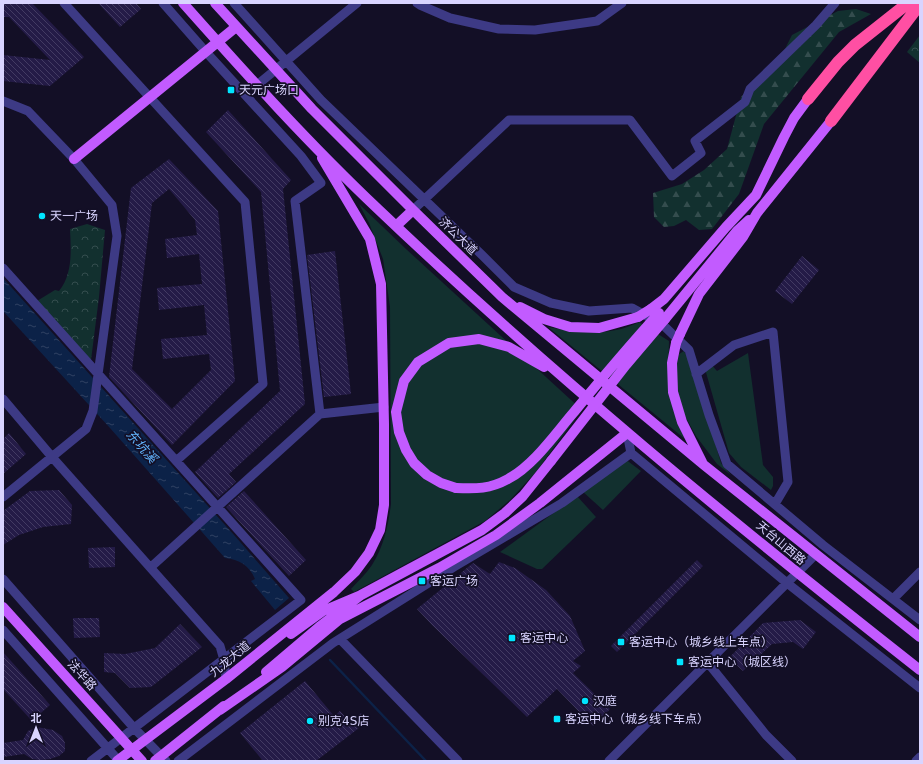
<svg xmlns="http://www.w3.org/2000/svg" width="923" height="764" viewBox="0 0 923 764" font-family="'DejaVu Sans','Noto Sans SC',sans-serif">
<defs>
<pattern id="forest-firs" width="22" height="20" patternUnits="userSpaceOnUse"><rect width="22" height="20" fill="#12302f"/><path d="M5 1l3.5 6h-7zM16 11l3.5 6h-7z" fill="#344d4e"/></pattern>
<pattern id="park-crowns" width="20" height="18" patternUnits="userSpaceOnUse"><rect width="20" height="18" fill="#12302f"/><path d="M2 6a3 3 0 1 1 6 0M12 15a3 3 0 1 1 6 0" fill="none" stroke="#344d4e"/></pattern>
<pattern id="water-ripples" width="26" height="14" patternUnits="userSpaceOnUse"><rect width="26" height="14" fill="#0c2248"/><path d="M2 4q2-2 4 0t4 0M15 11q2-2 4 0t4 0" fill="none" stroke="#2f4163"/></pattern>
<pattern id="building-back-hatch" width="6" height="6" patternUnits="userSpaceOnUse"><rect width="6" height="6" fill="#241b47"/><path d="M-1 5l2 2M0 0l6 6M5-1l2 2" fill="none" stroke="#433b63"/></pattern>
</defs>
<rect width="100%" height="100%" fill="#130f26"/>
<path fill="#12302f" d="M 359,204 L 406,249 L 582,410 L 535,473 L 510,500 L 485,521 L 354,592 L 351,589 C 358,581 366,574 372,565 C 384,546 388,526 391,504 L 390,307 L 383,259 L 369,223 Z
M 639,322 L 669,341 L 668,382 L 673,410 L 685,439 L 548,327 C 571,331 593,335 616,330 C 624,329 632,325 639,322 Z
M 684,351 L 692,366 L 721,463 L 731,475 L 717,464 L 696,436 L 685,416 L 679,400 L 675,372 L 679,354 Z
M 748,353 L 763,465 L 773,477 L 773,486 L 771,490 L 741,467 L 729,453 L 705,369 L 710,363 L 717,371 Z
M 625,459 L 641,471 L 603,510 L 582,491 Z
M 577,496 L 596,517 L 542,569 L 537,569 L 500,552 Z"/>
<path fill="url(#forest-firs)" d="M 856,9 L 871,14 L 839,32 L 764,124 L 739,194 L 712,229 L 699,230 L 686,220 L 674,226 L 664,227 L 654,217 L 653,193 L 682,184 L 704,170 L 727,149 L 741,97 L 783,53 L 792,35 L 838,11 Z"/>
<path fill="url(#park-crowns)" d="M 920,35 L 920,63 L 907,52 Z
M 87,224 L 105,230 L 99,297 L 91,360 L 37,301 L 55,290 L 59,291 C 73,274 71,250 70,229 Z"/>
<path fill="url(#water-ripples)" d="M 3,278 L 234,535 L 289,598 L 275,610 L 251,581 L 255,579 C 250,566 239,559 225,558 L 110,428 L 3,311 Z"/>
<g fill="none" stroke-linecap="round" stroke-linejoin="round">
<path stroke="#0c2248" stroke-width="2.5" d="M 330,660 L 426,761"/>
</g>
<path fill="url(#building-back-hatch)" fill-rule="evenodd" d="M 3,3 L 32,3 L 84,57 L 50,86 L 3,81 L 3,55 L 50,60 L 9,17 L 3,17 Z
M 98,3 L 136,3 L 141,9 L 120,27 Z
M 228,110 L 291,180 L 283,189 L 305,404 L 229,474 L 236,482 L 218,498 L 195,472 L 280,391 L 261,192 L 206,132 Z
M 169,159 L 218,211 L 235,381 L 172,445 L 109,377 L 131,188 ZM 169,189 L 195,220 L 197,235 L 165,239 L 167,258 L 199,254 L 202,284 L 157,288 L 159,310 L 204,305 L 207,335 L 161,339 L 163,359 L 209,354 L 211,370 L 172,409 L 132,369 L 152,203 Z
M 335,251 L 351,394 L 324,397 L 307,255 Z
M 802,256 L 819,270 L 792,304 L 775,291 Z
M 9,433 L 26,454 L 3,474 L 3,439 Z
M 59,490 L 72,505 L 71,524 L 43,527 L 19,535 L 3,545 L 3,511 L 30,491 Z
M 244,491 L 306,560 L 289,576 L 226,507 Z
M 115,547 L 115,567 L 89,568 L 88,548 Z
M 697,560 L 703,566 L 617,652 L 611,646 Z
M 499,562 L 515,568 L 546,590 L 570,616 L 585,651 L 573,661 L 581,666 L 573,673 L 610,709 L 593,726 L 557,689 L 527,717 L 432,625 L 417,609 L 473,563 L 490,574 Z
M 73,618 L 99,618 L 100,637 L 74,638 Z
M 800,620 L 816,632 L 803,649 L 793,642 L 772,644 L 743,671 L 729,658 L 763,623 Z
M 180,624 L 202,647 L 151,687 L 130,688 L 115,673 L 104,672 L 104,653 L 125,654 L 155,648 Z
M 3,652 L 50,705 L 32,721 L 3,689 Z
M 305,681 L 334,716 L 340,711 L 350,722 L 361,713 L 368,721 L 316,761 L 263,761 L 240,733 Z
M 37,727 L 53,730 L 62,736 L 65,743 L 65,751 L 59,756 L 50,759 L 40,760 L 32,759 L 24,754 L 3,757 L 3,743 L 23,740 L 28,731 Z"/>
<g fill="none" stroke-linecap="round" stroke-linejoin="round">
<path stroke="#3d3a85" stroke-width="9" d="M 64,3 L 245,202 L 263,384 L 176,461
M 163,3 L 206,52 L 301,156 L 321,183 L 295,201 L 320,414 L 384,407
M 234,3 L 321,100 L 482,255 L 514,287 L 551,303 L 589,311 L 632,308 L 663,325 L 689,350 L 709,415 L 727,464 L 823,545 L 920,620
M 417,3 L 420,5 L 450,18 L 499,29 L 535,30 L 597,21 L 622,3
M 257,85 L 357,3
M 3,101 L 28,111 L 74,159 L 112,205 L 117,236 L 93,411 L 86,429 L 3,497
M 413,210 L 509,120 L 630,120 L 672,176 L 701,153 L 695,141 L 745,102 L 750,89 L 816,25 L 835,3
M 3,268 L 301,600 L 91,761
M 696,374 L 734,345 L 773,332 L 788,482 L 775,504
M 3,399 L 52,457 L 220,646 L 224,660 L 226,679
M 627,433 L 631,453 L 787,583 L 920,688
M 151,567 L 320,414
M 3,579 L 134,728 L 166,761
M 893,599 L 920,572
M 3,630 L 119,761
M 340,639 L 458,761
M 708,663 L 766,735 L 792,761
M 178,761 L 333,643 L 454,567 L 562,503 L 631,453
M 609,761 L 816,554
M 916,761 L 920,757"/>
<path stroke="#c25bff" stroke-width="10" d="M 183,3 C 246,74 310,145 379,210 C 551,374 734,524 920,670
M 215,3 L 312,109 L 413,210 L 502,297 L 704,465 L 920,637
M 74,159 L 236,27
M 396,226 L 413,210
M 520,307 L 544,319 L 570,327 L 599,328 L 638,317
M 651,309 L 664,299 L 726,227 L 756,195 L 784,137 L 794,118 L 808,99
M 665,319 L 737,231 L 749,220
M 680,334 L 699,294 L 743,237 L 757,213 L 831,121
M 676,343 L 672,363 L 673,392 L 682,422 L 702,462
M 456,488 L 441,483 L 427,475 L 414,463 L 406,450 L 399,432 L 396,412 L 404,381 L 418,362 L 449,343 L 479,339 L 509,347 L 544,367
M 361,595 L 482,530 L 505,513 L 523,496 L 551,461
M 3,607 L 142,761
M 266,672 L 319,627 L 361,595 L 323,611 L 291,634
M 220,710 L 282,667 L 340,619 L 439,568 L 496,535 L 540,503 L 627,433
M 117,761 L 226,679 L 334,592 L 355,572 L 369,553 L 380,530 L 384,505 L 384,424 L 381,284 L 370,239 L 322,158
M 155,761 L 224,706"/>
<path stroke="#ff4fa3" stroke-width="12" d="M 808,99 L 838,62 L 855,45 L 908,3
M 831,121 L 920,4"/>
<path stroke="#c25bff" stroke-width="10" d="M 638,317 L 651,309
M 676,343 L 680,334
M 551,461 L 626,365 L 665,319
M 456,488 C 476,489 490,489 508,479 C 534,465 555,434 574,412 C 602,378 630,345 659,313"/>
</g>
<g fill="#00e5ff" stroke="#130f26" stroke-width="1.5">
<rect x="227" y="86" width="8" height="8" rx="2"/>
<circle cx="42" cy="216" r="4"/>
<rect x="418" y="577" width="8" height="8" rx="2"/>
<rect x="508" y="634" width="8" height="8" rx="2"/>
<rect x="617" y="638" width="8" height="8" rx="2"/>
<rect x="676" y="658" width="8" height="8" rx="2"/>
<circle cx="585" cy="701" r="4"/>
<rect x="553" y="715" width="8" height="8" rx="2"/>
<circle cx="310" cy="721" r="4"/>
</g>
<g text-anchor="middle" stroke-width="3.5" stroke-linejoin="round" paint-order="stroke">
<g font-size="12" fill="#d9d4ff" stroke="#130f26" text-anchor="start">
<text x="239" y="94">天元广场口</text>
<text x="50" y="220">天一广场</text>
<text x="430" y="585">客运广场</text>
<text x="520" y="642">客运中心</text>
<text x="629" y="646">客运中心（城乡线上车点）</text>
<text x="688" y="666">客运中心（城区线）</text>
<text x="593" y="705">汉庭</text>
<text x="565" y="723">客运中心（城乡线下车点）</text>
<text x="318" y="725">别克4S店</text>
</g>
<g font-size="12" fill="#d9d4ff" stroke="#130f26">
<text transform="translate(458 236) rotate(44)" y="4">济公大道</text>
<text transform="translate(781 543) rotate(40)" y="4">天台山西路</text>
<text transform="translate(230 659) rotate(-39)" y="4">九龙大道</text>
<text transform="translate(82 675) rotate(48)" y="4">法华路</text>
</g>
<g font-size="13" font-style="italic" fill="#62b6ff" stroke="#130f26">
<text transform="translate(142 446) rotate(48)" y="5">东坑溪</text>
</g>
</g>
<rect width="923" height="764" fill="none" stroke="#d9d4ff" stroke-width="8"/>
<g transform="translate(36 728)" stroke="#130f26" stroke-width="3" paint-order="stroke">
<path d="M0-3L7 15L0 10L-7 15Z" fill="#d9d4ff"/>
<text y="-6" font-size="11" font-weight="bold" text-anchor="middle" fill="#d9d4ff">北</text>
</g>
</svg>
